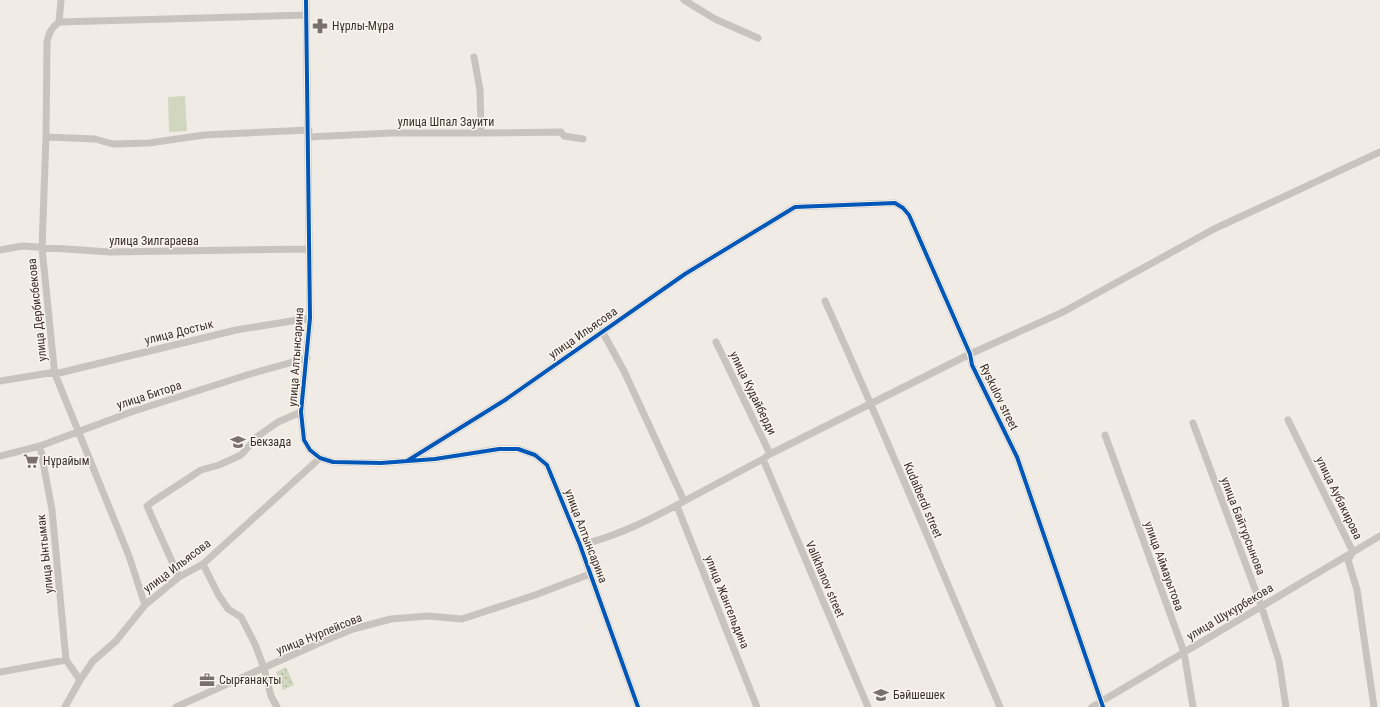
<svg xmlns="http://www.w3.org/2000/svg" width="1380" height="707" viewBox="0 0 1380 707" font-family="'Roboto Condensed',sans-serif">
<defs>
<pattern id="park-dots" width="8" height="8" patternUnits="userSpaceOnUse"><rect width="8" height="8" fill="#d1d6bf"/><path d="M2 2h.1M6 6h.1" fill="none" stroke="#b4b8a4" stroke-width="1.8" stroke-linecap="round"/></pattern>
</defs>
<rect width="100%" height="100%" fill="#f0ebe5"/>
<path fill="url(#park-dots)" d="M 286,667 L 294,685 L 283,690 L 276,672 Z"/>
<path fill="#d1d6bf" d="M 185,96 L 187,131 L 169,132 L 168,97 Z"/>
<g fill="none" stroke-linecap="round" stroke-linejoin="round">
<path stroke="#c9c3be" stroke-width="7" d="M 61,0 L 59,22 C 51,28 49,33 47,42 L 46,137 L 42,248 L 54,367 L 55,374 L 129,556 L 145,605
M 306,0 L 310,318 L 301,412 L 304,440 L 310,450 L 320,458 L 333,462 L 381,463 L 435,459 L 499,449 L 518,449 L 535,455 L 547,465 L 580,545 L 638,707
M 684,0 L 715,19 L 758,38
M 59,22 L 306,15
M 474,57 L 480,90 L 481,133
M 46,137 L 95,139 L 113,144 L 149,143 L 204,135 L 309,130
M 308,137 L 391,133 L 481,133 L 561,132 L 564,136 L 583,139
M 0,250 L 22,246 L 110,252 L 309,249
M 825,301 C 886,435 942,572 1000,707
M 602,331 L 624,371 L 684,501
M 716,342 L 770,454
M 55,374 L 236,330 L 310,318
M 0,381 L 55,372
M 1288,420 L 1353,552 L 1348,560 L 1357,590 L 1374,707
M 1193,423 L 1261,605 L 1279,661 L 1286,707
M 1105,435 L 1184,652 L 1193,707
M 40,446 L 52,510 L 66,660
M 0,456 L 40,446 L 131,412 L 250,374 L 307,358
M 763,459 L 868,707
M 407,461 L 505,400 L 685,274 L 795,207 L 895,203 L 903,208 L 909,215 L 970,354 L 972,365 L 1017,457 L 1103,707
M 677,506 L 757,707
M 580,545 C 619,536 655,517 690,498 C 714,485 739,472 763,459 L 770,454 L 970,354 L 1063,312 L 1214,229 L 1380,152
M 203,564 L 218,594 L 228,609 L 241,617 L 255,644 L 264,668 L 271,696 L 277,707
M 179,577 L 147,506 L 155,500 L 201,470 L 219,465 L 241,455 L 258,436 L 278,422 L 301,412
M 0,672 L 66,660 L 80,680
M 65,707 L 80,680 L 93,661 L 116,641 L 145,605 L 179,577 L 203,564 L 320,458
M 176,707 L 326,640 L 353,629 L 391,619 L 428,616 L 462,619 L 535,595 L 590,574
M 1092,707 L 1380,536"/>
<g stroke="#fbf5ee" stroke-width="6">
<path id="cycleway" d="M 306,0 L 310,318 L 301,412 L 304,440 L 310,450 L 320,458 L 333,462 L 381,463 L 435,459 L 499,449 L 518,449 L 535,455 L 547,465 L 580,545 L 638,707
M 407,461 L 505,400 L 685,274 L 795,207 L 895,203 L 903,208 L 909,215 L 970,354 L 972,365 L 1017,457 L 1103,707"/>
</g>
<use href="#cycleway" stroke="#0057b8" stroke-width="4"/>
</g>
<defs>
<g id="pharmacy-bare" transform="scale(1.2)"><path d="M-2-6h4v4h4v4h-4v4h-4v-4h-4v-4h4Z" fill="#7a716c" stroke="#fbf5ee" stroke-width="2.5" paint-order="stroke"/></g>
<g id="school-bare" transform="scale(1.2)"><path d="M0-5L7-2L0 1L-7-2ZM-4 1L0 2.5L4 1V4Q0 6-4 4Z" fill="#7a716c" stroke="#fbf5ee" stroke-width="2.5" paint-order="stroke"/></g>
<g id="supermarket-bare" transform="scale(1.2)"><path d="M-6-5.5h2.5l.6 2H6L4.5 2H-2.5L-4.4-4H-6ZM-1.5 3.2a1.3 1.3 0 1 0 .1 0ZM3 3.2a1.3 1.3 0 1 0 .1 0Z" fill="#7a716c" stroke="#fbf5ee" stroke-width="2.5" paint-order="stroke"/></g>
<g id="office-bare" transform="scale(1.2)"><path d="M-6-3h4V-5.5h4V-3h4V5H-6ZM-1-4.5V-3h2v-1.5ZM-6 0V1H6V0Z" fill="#7a716c" stroke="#fbf5ee" stroke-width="2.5" paint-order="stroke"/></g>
</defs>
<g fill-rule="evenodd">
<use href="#pharmacy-bare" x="320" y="26"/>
<use href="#school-bare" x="238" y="442"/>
<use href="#supermarket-bare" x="31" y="461"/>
<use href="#office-bare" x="207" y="680"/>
<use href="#school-bare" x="881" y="695"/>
</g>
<g text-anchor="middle" stroke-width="3" stroke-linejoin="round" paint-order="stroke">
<g font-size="12" fill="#3b302b" stroke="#fbf5ee" text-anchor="start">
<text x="332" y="30">Нұрлы-Мұра</text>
<text x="250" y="446">Бекзада</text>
<text x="43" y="465">Нұрайым</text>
<text x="219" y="684">Сырғанақты</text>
<text x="893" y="699">Бәйшешек</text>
</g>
<g font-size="12" fill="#3b302b" stroke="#fbf5ee">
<text x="446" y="126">улица Шпал Зауити</text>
<text x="154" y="245">улица Зилгараева</text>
<text transform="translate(37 310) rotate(-96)" y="4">улица Дербисбекова</text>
<text transform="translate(179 332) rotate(-14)" y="4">улица Достык</text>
<text transform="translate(583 333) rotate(-35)" y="4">улица Ильясова</text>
<text transform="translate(296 357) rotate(-86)" y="4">улица Алтынсарина</text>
<text transform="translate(753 393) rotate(64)" y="4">улица Кудайберди</text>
<text transform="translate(149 395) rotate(-18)" y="4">улица Битора</text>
<text transform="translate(999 397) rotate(64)" y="4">Ryskulov street</text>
<text transform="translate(1339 498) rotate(64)" y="4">улица Аубакирова</text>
<text transform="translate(923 500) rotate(67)" y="4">Kudaiberdi street</text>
<text transform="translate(1243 526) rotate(69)" y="4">улица Байтурсынова</text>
<text transform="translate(586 536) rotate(69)" y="4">улица Алтынсарина</text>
<text transform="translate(45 554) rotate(-96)" y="4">улица Ынтымак</text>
<text transform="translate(177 566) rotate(-37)" y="4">улица Ильясова</text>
<text transform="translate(1164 566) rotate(70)" y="4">улица Аймауытова</text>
<text transform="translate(825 579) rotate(67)" y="4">Valikhanov street</text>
<text transform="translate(727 602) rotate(68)" y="4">улица Жангельдина</text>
<text transform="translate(1230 612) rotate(-31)" y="4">улица Шукурбекова</text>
<text transform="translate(319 634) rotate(-22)" y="4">улица Нурпейсова</text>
</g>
</g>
</svg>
